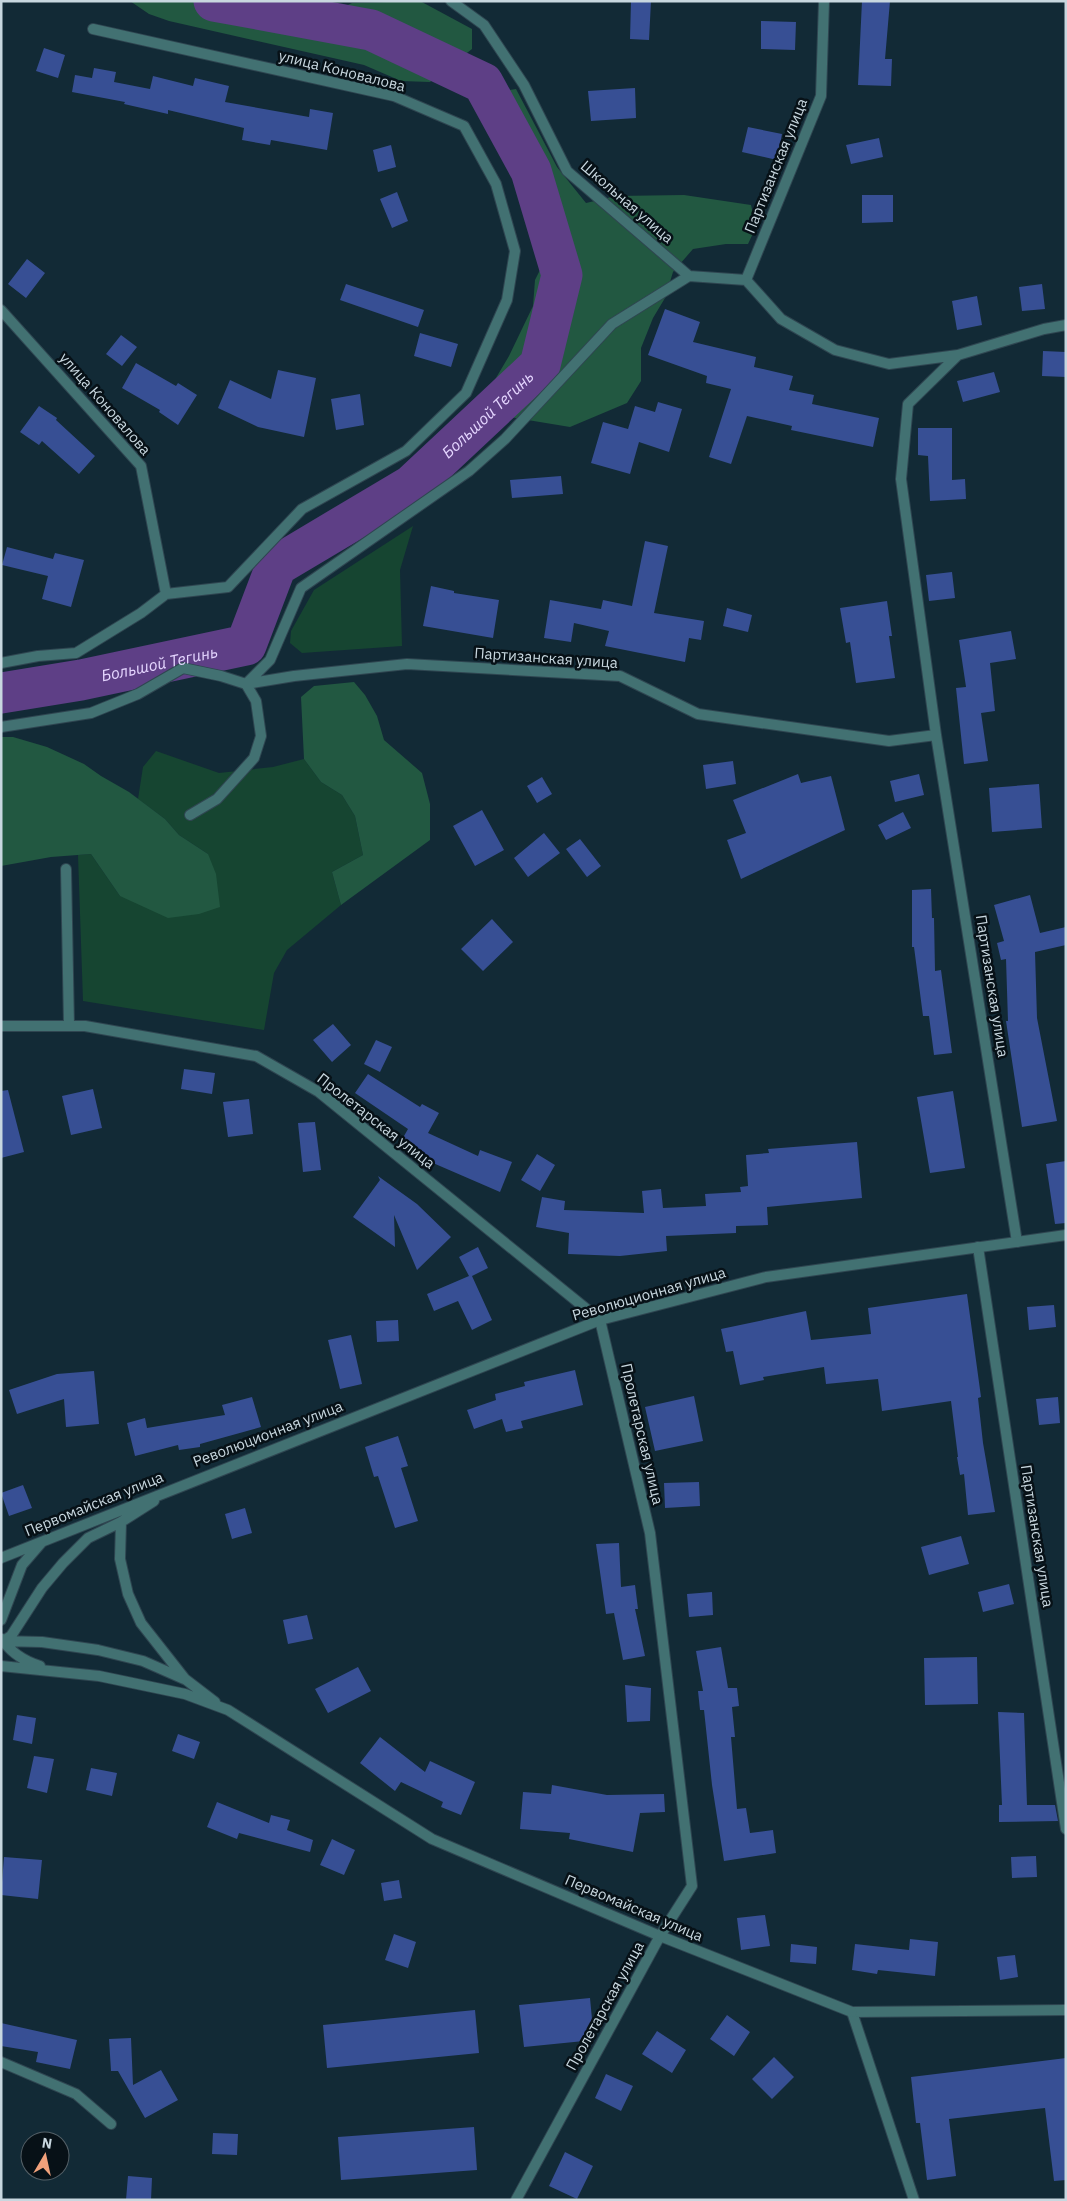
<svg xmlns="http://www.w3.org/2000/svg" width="1067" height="2201" viewBox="0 0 1067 2201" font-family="'IBM Plex Sans',sans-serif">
<rect width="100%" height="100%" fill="#122a36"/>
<path fill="#164531" d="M 413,526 L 400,570 L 402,646 L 302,653 L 290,643 L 291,631 L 314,590 Z
M 156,751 L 219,773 L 273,767 L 304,759 L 321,782 L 342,795 L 355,816 L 363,855 L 332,872 L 341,905 L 287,950 L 274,973 L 264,1030 L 83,1001 L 78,855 L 91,854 L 120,896 L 208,854 L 179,835 L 165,819 L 138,799 L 143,767 Z"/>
<path fill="#225841" d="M 130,1 L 196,1 L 199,5 L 258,27 L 300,27 L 352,3 L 420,1 L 472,29 L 472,49 L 430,82 L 401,81 L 364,65 L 169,21 L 149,14 Z
M 516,89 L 557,167 L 586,203 L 616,196 L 684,195 L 751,205 L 756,227 L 748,244 L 726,244 L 693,249 L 673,272 L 665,298 L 653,318 L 641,348 L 641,381 L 627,403 L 570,427 L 504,416 L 484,398 L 509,356 L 533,306 L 535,280 L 543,264 L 529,198 L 509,153 L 489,125 L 483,109 L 481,94 Z
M 354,682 L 365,695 L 377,716 L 384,740 L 422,773 L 430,804 L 430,840 L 341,905 L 332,872 L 363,855 L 355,816 L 342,795 L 321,782 L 304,759 L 301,697 L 314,686 Z
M 1,737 L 13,737 L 47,747 L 84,764 L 101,776 L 129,792 L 165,819 L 179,835 L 208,854 L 216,874 L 220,907 L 199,914 L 168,918 L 120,896 L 91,854 L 51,857 L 1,866 Z"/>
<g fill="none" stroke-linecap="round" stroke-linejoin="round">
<path stroke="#5e3f86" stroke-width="41" id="s1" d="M 1,693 L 81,680 L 246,645 L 276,566 L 412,485 L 540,365 L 562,275 L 531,171 L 483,83 L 371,30 L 214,1"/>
</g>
<path fill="#374f94" d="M 631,1 L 651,1 L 649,40 L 630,39 Z
M 862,1 L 890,1 L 885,59 L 892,59 L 891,86 L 858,85 Z
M 761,21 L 796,22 L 795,50 L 761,49 Z
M 44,48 L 65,55 L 58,78 L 36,71 Z
M 94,68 L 116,72 L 114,82 L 150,89 L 153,76 L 193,86 L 195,78 L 229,86 L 225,102 L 309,117 L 310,109 L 333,113 L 327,150 L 271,140 L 270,145 L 242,140 L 244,128 L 168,110 L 168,114 L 124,104 L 125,102 L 72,92 L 75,75 L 92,78 Z
M 635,88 L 636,118 L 591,121 L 588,91 Z
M 748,127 L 782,134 L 777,160 L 742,152 Z
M 879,138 L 883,157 L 851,164 L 846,145 Z
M 391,145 L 396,167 L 378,172 L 373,150 Z
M 397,192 L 408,221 L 392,228 L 380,199 Z
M 862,195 L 893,195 L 893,222 L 862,223 Z
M 27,259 L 45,273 L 26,298 L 8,284 Z
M 346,284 L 424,310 L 418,327 L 340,300 Z
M 1042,284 L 1045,309 L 1022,311 L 1019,287 Z
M 977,296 L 982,325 L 957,330 L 952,301 Z
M 665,309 L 700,322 L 693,342 L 756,357 L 754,367 L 793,376 L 789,390 L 814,395 L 812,404 L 879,418 L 873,447 L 791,430 L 792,426 L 747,416 L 731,464 L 709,457 L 731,389 L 706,383 L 707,376 L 648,355 Z
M 420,333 L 458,344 L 451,367 L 414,356 Z
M 121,335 L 137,347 L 122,366 L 106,354 Z
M 1043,351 L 1066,352 L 1066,377 L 1042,376 Z
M 136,363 L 176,386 L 178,383 L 197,395 L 178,425 L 159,412 L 160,410 L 122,388 Z
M 278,370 L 316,378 L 304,437 L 258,427 L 218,408 L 230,380 L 271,399 Z
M 994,372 L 1000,392 L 963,402 L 957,381 Z
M 360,394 L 364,425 L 336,430 L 331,399 Z
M 658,402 L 682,409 L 669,452 L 639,442 L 630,474 L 591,463 L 603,422 L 628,429 L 635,406 L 655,412 Z
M 39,406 L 57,418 L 56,420 L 95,456 L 79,474 L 42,441 L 39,445 L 20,432 Z
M 918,428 L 952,428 L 952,480 L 965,479 L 966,499 L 930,501 L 928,456 L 918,455 Z
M 561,476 L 563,494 L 512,498 L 510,480 Z
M 645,541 L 668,546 L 654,613 L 704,621 L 701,640 L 689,638 L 685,662 L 605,646 L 609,631 L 574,623 L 571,642 L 544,638 L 550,600 L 601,609 L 603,600 L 632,606 Z
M 7,547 L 53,559 L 55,553 L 84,560 L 71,607 L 42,599 L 48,576 L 2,565 Z
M 952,572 L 955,598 L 929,601 L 926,575 Z
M 431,586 L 454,591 L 454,593 L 499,600 L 493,638 L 423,626 Z
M 887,601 L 892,636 L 889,636 L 895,678 L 856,683 L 850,642 L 846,643 L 840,608 Z
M 727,608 L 752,615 L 748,632 L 723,626 Z
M 1011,631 L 1016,659 L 990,663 L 995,711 L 981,713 L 988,761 L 964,764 L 956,688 L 966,687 L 959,640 Z
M 733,761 L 736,784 L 706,789 L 703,765 Z
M 798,774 L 801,783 L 831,776 L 845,830 L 741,879 L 727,840 L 746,833 L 733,800 Z
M 919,774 L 924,795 L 895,802 L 890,781 Z
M 542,777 L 552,794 L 537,803 L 527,786 Z
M 1039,784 L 1042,828 L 992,832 L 989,788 Z
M 482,810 L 504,850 L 475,866 L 453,826 Z
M 903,812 L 911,828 L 886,840 L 878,825 Z
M 544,833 L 560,853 L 528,877 L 514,858 Z
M 580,839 L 601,866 L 587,877 L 566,849 Z
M 931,889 L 932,918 L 934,918 L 935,971 L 941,970 L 952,1053 L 934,1055 L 929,1016 L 923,1016 L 914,947 L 912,947 L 912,890 Z
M 1030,895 L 1040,933 L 1066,927 L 1066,945 L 1035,952 L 1037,1018 L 1057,1121 L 1022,1127 L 1006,1021 L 1008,1021 L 1006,959 L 1001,960 L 997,943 L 1004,941 L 994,905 Z
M 492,919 L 513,942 L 483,971 L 461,949 Z
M 333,1024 L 351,1045 L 332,1062 L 313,1040 Z
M 376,1040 L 392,1047 L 380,1072 L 364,1064 Z
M 184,1069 L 215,1073 L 212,1094 L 181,1089 Z
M 368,1074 L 420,1107 L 422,1104 L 439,1113 L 428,1133 L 478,1156 L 480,1150 L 512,1162 L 500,1192 L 433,1163 L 400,1143 L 408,1129 L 355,1093 Z
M 93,1089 L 102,1128 L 71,1135 L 62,1096 Z
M 8,1090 L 24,1152 L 1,1158 L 1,1091 Z
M 953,1091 L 965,1168 L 930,1173 L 917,1097 Z
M 249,1099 L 253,1134 L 228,1137 L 223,1102 Z
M 315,1122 L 321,1170 L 303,1172 L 298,1123 Z
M 857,1142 L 862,1198 L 767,1207 L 768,1225 L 736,1226 L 736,1233 L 666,1236 L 667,1251 L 620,1256 L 568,1254 L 569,1233 L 536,1227 L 542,1197 L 565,1201 L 564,1210 L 644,1213 L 642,1191 L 661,1189 L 663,1208 L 706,1206 L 705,1194 L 741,1192 L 740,1187 L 748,1186 L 746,1155 L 769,1153 L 768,1149 Z
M 537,1154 L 555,1165 L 540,1191 L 521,1180 Z
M 1066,1161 L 1066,1223 L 1055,1224 L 1046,1164 Z
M 378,1176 L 417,1204 L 451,1237 L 417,1270 L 394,1215 L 395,1247 L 353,1217 L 380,1180 Z
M 478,1247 L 488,1268 L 472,1276 L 492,1320 L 472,1330 L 458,1301 L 434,1311 L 427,1294 L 469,1276 L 459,1257 Z
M 967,1294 L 981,1397 L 978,1398 L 983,1443 L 995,1512 L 968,1515 L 964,1474 L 960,1475 L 957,1457 L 958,1457 L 951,1401 L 882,1411 L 878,1379 L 826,1384 L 824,1367 L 763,1377 L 764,1380 L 740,1385 L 733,1351 L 726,1352 L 721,1329 L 806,1311 L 811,1340 L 871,1334 L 868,1308 Z
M 1054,1305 L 1056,1327 L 1029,1330 L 1027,1307 Z
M 398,1320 L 399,1341 L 377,1342 L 376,1321 Z
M 351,1335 L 362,1384 L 340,1389 L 328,1340 Z
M 575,1370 L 583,1405 L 521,1421 L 523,1428 L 506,1432 L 502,1419 L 474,1429 L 467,1410 L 496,1400 L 495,1394 L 525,1386 L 524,1382 Z
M 94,1371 L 99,1424 L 66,1427 L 64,1399 L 17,1414 L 9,1390 L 57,1374 Z
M 694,1396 L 703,1441 L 655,1451 L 645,1407 Z
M 252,1397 L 261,1427 L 200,1444 L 200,1447 L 179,1450 L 178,1445 L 135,1456 L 127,1423 L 145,1418 L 147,1428 L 225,1415 L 222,1405 Z
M 1058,1397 L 1060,1423 L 1039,1425 L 1036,1399 Z
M 398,1436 L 408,1466 L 401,1468 L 418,1521 L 395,1528 L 378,1476 L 374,1477 L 365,1447 Z
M 699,1482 L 700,1506 L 665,1508 L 664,1483 Z
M 23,1485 L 32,1508 L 9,1516 L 1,1493 Z
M 245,1508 L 252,1533 L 232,1539 L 225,1514 Z
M 961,1536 L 969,1564 L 929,1575 L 921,1547 Z
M 619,1543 L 621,1587 L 635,1585 L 638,1609 L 635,1609 L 645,1656 L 623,1660 L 614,1613 L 606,1614 L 596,1544 Z
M 1009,1584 L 1014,1604 L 983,1612 L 978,1592 Z
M 712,1592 L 713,1615 L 689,1617 L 687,1594 Z
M 307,1615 L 313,1639 L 288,1644 L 283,1620 Z
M 721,1647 L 728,1688 L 737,1688 L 739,1706 L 732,1707 L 735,1737 L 731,1737 L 737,1809 L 746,1808 L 750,1833 L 773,1830 L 776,1853 L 724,1861 L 712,1785 L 704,1710 L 700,1710 L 698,1691 L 703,1691 L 696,1651 Z
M 977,1657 L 978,1704 L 925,1705 L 924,1658 Z
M 358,1667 L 371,1691 L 328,1713 L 315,1689 Z
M 625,1685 L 651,1688 L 650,1721 L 627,1722 Z
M 998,1712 L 1024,1713 L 1027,1805 L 1055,1805 L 1058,1821 L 999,1822 L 999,1805 L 1002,1805 Z
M 17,1715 L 36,1718 L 32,1744 L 13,1740 Z
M 178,1734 L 200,1742 L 194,1759 L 172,1751 Z
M 380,1737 L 425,1772 L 430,1761 L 475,1782 L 461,1815 L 441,1807 L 443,1802 L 401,1782 L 395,1791 L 360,1763 Z
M 34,1756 L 54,1759 L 47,1793 L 27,1788 Z
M 91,1768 L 117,1773 L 112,1796 L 86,1790 Z
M 552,1785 L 607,1795 L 664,1794 L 665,1812 L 640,1813 L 633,1852 L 569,1839 L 570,1833 L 520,1829 L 523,1792 L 551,1794 Z
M 217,1802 L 269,1823 L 271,1815 L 290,1820 L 287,1830 L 313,1840 L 310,1852 L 239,1833 L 237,1839 L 207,1827 Z
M 332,1839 L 355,1850 L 344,1875 L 320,1865 Z
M 1036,1856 L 1037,1877 L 1012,1878 L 1011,1857 Z
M 4,1857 L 42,1860 L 38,1899 L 1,1895 Z
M 399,1880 L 402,1898 L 384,1901 L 381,1883 Z
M 765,1915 L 770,1946 L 741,1950 L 737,1918 Z
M 394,1934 L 416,1942 L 408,1968 L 385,1960 Z
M 910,1939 L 938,1942 L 935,1976 L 878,1970 L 877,1974 L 852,1970 L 855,1944 L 909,1950 Z
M 791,1944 L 817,1947 L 816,1964 L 790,1962 Z
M 1015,1955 L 1018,1977 L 1000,1980 L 997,1957 Z
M 590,1998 L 594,2040 L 524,2047 L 519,2005 Z
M 475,2010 L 479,2053 L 327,2068 L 323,2025 Z
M 727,2015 L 750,2032 L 734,2056 L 710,2039 Z
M 1,2023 L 77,2040 L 70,2069 L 36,2062 L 38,2052 L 1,2046 Z
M 657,2031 L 686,2050 L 672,2073 L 642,2054 Z
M 131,2038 L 133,2085 L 161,2070 L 178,2100 L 145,2118 L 118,2071 L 111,2071 L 109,2039 Z
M 774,2057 L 794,2077 L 772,2099 L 752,2079 Z
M 1066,2058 L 1066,2180 L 1054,2181 L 1045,2108 L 949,2119 L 956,2176 L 927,2180 L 920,2123 L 916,2123 L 911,2077 Z
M 606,2074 L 633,2086 L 621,2111 L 595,2098 Z
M 474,2127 L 477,2170 L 341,2180 L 338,2137 Z
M 213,2133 L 238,2134 L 237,2155 L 212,2154 Z
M 565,2152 L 593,2166 L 577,2199 L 549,2186 Z
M 128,2176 L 152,2178 L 151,2200 L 126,2200 Z"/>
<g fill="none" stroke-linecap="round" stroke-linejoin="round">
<g stroke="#2f4651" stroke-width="12">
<path id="minor" d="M 451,1 L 484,25 L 524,85 L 567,171 L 689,276
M 689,276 L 612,324 L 505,439 L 469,471 L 301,588 L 270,660 L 246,684 L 294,676 L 407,664 L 620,676 L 698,714 L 889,741 L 936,735
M 689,276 L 746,280 L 781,319 L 835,350 L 889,364 L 958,355 L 1044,329 L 1066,325
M 746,280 L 821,96 L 824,1
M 1,310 L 141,466 L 166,594
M 958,355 L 908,404 L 901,479 L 936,735 L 1017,1242
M 1,663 L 38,656 L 76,653 L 141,613 L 166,594 L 228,587 L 302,509 L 406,451 L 466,393 L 507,300 L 515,251 L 496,184 L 464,126 L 394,96 L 93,29
M 1,727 L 91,713 L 138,694 L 183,668 L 221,676 L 246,684 L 256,701 L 261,736 L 254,758 L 217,799 L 190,815
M 66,869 L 69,1026
M 1,1026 L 85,1026 L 256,1056 L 319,1092 L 600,1320 L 650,1533 L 692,1886 L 660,1936 L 516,2200
M 978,1247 L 1066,1829
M 1,2062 L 76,2094 L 111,2124
M 914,2200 L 852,2012 L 1066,2010"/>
</g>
<g stroke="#2f4651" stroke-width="12">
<path id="tertiary" d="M 154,1501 L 121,1522 L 120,1559 L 128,1594 L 141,1623 L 185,1679 L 215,1702
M 1,1558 L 600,1320 L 766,1277 L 1066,1235
M 1,1620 L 22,1565 L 41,1543
M 2,1639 C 11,1653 24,1661 40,1666
M 1,1641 L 42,1642 L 98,1650 L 143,1661 L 184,1679
M 2,1642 L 11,1636 L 42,1588 L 63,1563 L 88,1538 L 121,1522
M 1,1666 L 99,1676 L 185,1694 L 228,1710 L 432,1839 L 660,1936 L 852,2012"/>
</g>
<use href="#minor" stroke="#427172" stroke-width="10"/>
<use href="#tertiary" stroke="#427172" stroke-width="10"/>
</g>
<g text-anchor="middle" stroke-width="5" stroke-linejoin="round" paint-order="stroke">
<g font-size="15" fill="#c8d7df" stroke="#071117">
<text transform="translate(342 71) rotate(14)" y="5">улица Коновалова</text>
<text transform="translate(776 166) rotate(-68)" y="5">Партизанская улица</text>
<text transform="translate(627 202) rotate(41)" y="5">Школьная улица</text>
<text transform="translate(105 404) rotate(49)" y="5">улица Коновалова</text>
<text transform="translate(546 658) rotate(4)" y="5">Партизанская улица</text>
<text transform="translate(992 986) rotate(81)" y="5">Партизанская улица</text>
<text transform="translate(376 1121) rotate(38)" y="5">Пролетарская улица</text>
<text transform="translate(649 1294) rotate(-16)" y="5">Революционная улица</text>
<text transform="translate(268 1434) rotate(-21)" y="5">Революционная улица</text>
<text transform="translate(642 1434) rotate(77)" y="5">Пролетарская улица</text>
<text transform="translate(94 1504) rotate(-22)" y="5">Первомайская улица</text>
<text transform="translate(1037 1536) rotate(81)" y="5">Партизанская улица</text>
<text transform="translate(634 1908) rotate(23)" y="5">Первомайская улица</text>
<text transform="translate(605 2006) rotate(-61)" y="5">Пролетарская улица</text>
</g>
<g font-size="16" font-style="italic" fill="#e5d6ff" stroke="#071117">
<text dy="6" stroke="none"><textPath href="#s1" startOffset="596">Большой Тегинь</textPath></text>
<text dy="6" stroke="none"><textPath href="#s1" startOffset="161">Большой Тегинь</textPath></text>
</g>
</g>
<rect width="1067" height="2201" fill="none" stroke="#c8d7df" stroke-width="5"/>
<g transform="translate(45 2156) rotate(9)"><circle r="24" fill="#071117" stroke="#546067"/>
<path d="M0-4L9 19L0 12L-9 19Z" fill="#f1a17b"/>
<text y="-8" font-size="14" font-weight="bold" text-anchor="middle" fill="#c8d7df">N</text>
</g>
</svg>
